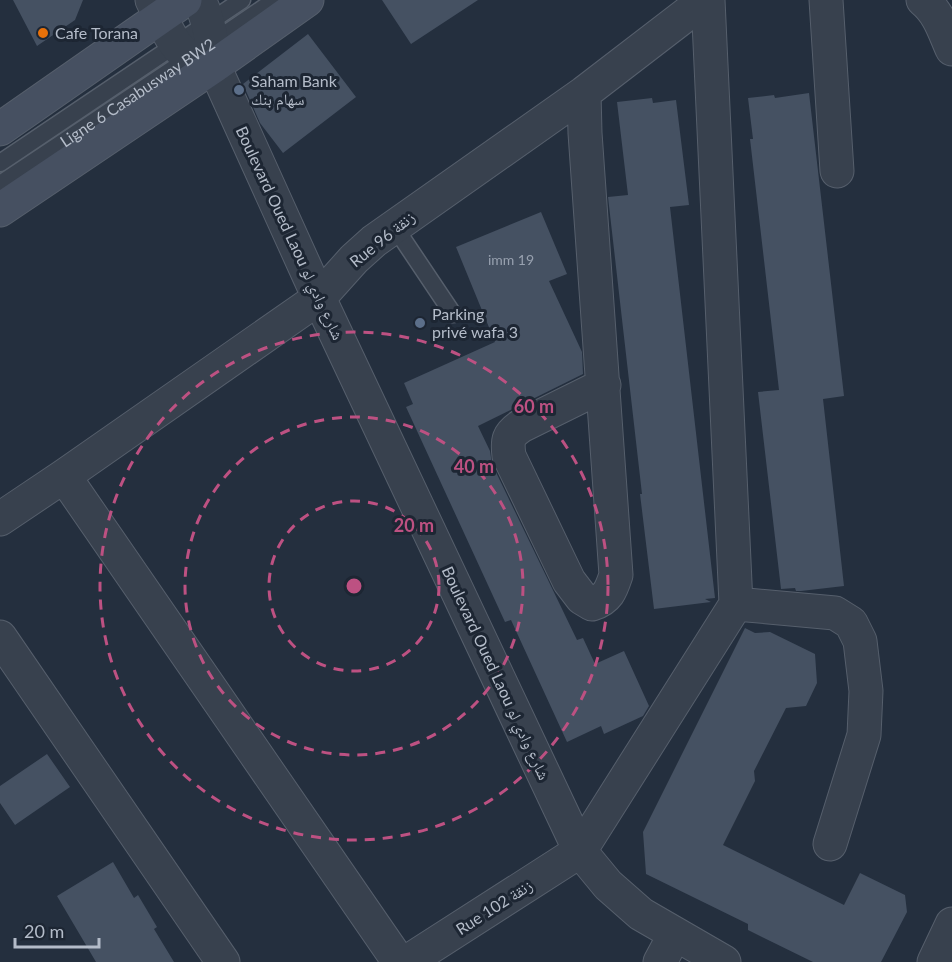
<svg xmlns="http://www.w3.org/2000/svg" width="952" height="962" viewBox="0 0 952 962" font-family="Lato,'Noto Naskh Arabic',sans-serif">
<rect width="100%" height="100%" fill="#242f3e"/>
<path fill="#455162" d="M 13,0 L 83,0 L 75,20 L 37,46 Z
M 382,0 L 478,0 L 411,44 Z
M 308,34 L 356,97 L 283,153 L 260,123 L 243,84 Z
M 809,93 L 844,396 L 823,399 L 844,586 L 801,591 L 796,591 L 795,588 L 781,589 L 758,392 L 779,390 L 750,139 L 753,139 L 748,98 L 774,95 L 775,98 Z
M 652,98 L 653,103 L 676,100 L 689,205 L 670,207 L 715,598 L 705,599 L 711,602 L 654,609 L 640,494 L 642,494 L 608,197 L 628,195 L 617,102 Z
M 541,212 L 567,274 L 549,281 L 582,352 L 583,374 L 478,426 L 490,451 L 492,464 L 577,640 L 583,638 L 595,664 L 624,651 L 649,706 L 643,716 L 604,734 L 601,726 L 567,742 L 511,620 L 505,622 L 406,407 L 413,404 L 404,383 L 495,342 L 456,247 Z
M 745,628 L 755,633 L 770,632 L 815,654 L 817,683 L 806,706 L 786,708 L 754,771 L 755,781 L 723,845 L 844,905 L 860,873 L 905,895 L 907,912 L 881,962 L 813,962 L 748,930 L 748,924 L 646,874 L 643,832 Z
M 47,754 L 70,787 L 15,825 L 0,803 L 0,786 Z
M 113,862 L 134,898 L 138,895 L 157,927 L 154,929 L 174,962 L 96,962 L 57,896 Z"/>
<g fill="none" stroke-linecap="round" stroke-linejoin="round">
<g stroke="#565f6c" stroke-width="19">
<g id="service">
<path d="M 0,163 L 242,0"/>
<path id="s1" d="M 0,184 L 212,43 L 275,0"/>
<path d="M 394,226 L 453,314"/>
</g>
</g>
<g stroke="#565f6c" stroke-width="35">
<path id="minor" d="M 826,0 L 837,171
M 923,0 C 939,13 944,31 952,49
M 214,66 L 319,298 L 580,851 L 608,885 L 641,914 L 724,962
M 584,93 L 585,133 L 616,575 C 611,590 608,599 592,604 L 582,598 L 569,581 L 509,456 C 507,440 508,435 521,426 L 604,385
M 64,476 L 399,962
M 0,519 L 64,476 L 319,298 L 354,259 L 374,241 L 584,93 L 705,0
M 736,604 L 835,613 L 851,623 L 860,641 L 866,691 L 864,735 L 830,844
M 0,637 L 223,962
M 407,962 L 580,851 L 736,604 L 708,0
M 660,962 L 675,934"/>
</g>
<g stroke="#565f6c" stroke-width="35">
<path id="tertiary" d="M 152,0 C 163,21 175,55 200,64 C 204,65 209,65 214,66 C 212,43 210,21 199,0
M 934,962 L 952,924"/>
</g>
<g stroke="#565f6c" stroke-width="35">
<path id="secondary" d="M 0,129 L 185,0
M 0,210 L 214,66 L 307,0"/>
</g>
<use href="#service" stroke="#38414e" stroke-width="16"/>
<use href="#minor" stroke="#38414e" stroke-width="33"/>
<use href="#tertiary" stroke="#38414e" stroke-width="33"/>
<use href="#secondary" stroke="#465061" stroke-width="33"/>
</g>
<g fill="none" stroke="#bd5182" stroke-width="3" stroke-dasharray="10 8">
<circle cx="354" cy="586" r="85"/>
<circle cx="354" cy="586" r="169"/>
<circle cx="354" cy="586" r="254"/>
</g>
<circle fill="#e8710a" stroke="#1d2633" stroke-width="2" cx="43" cy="33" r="6"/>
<g fill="#5c6f8a" stroke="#1d2633" stroke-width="2">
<circle cx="239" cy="90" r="6"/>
<circle cx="420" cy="323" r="6"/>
</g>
<g text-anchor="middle" stroke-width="6" stroke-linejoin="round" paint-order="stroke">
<g font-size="14" fill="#98a1af">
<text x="511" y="265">imm 19</text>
</g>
<g font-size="16" fill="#b4bcc9" stroke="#1d2633" text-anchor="start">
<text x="55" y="39">Cafe Torana</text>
<text x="251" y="87">Saham Bank<tspan x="251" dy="18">سهام بنك</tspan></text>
<text x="432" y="320">Parking<tspan x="432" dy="18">privé wafa 3</tspan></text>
</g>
<g font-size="16" fill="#b4bcc9" stroke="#1d2633">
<text dy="6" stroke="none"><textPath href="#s1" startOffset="165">Ligne 6 Casabusway BW2</textPath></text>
<text transform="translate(290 233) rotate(65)" y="6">Boulevard Oued Laou شارع وادي لو</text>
<text transform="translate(382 239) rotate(-39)" y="6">Rue 96 زنقة</text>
<text transform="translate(496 673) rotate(65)" y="6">Boulevard Oued Laou شارع وادي لو</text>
<text transform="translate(494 907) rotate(-33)" y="6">Rue 102 زنقة</text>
</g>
</g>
<circle cx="354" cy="586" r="9" fill="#bd5182" stroke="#1d2633" stroke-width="3"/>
<g font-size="18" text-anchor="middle" font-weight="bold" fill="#bd5182" stroke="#1d2633" stroke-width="6" stroke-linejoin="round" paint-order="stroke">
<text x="534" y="413">60 m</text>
<text x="474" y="473">40 m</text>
<text x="414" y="532">20 m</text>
</g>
<path d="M15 938v9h84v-9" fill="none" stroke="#b4bcc9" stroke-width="3"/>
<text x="24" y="938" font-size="18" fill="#b4bcc9" stroke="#1d2633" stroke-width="4.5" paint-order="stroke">20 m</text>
</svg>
